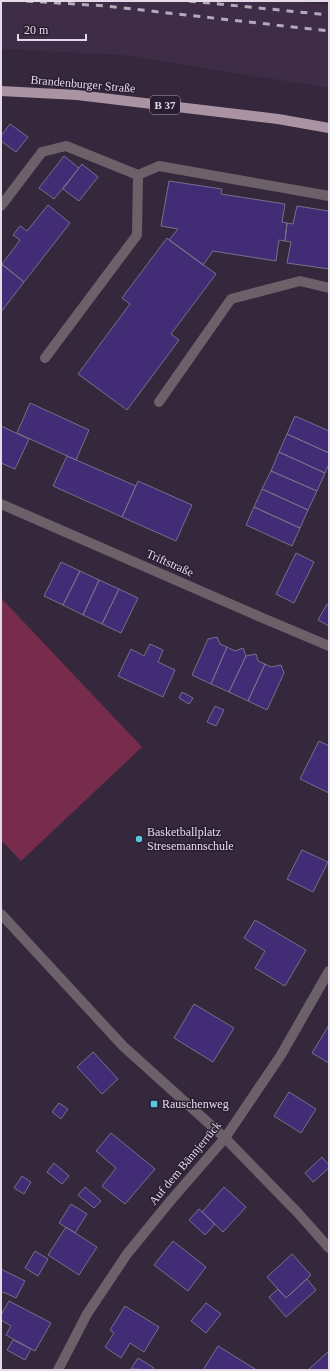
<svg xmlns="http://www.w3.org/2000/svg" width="330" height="1371" viewBox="0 0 330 1371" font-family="'Times New Roman',serif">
<rect width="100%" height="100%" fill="#35273c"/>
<path fill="#3f2c47" d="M 1,1 L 291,1 L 329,5 L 329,88 L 122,55 L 1,49 Z"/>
<path fill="#772c4c" d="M 1,598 L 142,747 L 21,861 L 1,840 Z"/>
<path fill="#422c75" stroke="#75708b" d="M 10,124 L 28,137 L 16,152 L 1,141 L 1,136 Z
M 64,156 L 79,168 L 54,199 L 39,188 Z
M 82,164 L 98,177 L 79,201 L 63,189 Z
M 169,181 L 222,189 L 221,194 L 285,204 L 282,222 L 287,223 L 285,241 L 279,240 L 276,261 L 213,251 L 203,265 L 169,240 L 178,229 L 161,226 Z
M 48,205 L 70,223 L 24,282 L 2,264 L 20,240 L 13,235 L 20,226 L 27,231 Z
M 297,206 L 329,211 L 329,269 L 287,263 L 291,242 L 285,241 L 287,223 L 293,224 Z
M 167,238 L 216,274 L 171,334 L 179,340 L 127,410 L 78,374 L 130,304 L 122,298 Z
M 1,264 L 24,282 L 1,312 Z
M 30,403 L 89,430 L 76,460 L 17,433 Z
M 295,416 L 329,431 L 329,453 L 287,434 Z
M 1,426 L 29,439 L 15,469 L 1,463 Z
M 287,434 L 329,453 L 329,464 L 325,473 L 279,452 Z
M 279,452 L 325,473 L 317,491 L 271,471 Z
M 67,456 L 136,486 L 122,517 L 53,486 Z
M 271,471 L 317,491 L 308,510 L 262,489 Z
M 138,481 L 192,505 L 176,541 L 122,517 Z
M 262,489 L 308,510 L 300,528 L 254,507 Z
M 254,507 L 300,528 L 292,546 L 246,525 Z
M 296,553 L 314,562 L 294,603 L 276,594 Z
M 61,562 L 80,571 L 63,605 L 44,596 Z
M 80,571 L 99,580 L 83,615 L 63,605 Z
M 99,580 L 119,589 L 102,624 L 83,615 Z
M 119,589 L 138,598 L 121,633 L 102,624 Z
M 327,604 L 329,605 L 329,626 L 318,620 Z
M 217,637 L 220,644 L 227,647 L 211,684 L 192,675 L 208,639 Z
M 150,644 L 163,650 L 158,662 L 175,670 L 163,697 L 118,676 L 131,649 L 144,656 Z
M 227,647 L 235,651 L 243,648 L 246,656 L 229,692 L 211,684 Z
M 256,654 L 258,661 L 265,664 L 248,701 L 229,692 L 246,656 Z
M 265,664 L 271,667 L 281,665 L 284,673 L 267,710 L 248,701 Z
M 182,692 L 193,698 L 189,704 L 179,698 Z
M 215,706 L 224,710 L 216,726 L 207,722 Z
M 319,741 L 329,746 L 329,793 L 300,779 Z
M 302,850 L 328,862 L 313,892 L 287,879 Z
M 255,920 L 306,950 L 285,986 L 255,968 L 265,951 L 244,938 Z
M 194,1004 L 234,1028 L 213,1062 L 174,1038 Z
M 329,1025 L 329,1063 L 312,1053 Z
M 93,1052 L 118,1079 L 102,1094 L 77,1067 Z
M 289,1092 L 316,1109 L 301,1133 L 274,1116 Z
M 59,1103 L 68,1109 L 61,1119 L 52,1112 Z
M 111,1133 L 155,1169 L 125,1204 L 102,1186 L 116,1168 L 96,1151 Z
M 322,1157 L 329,1165 L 329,1168 L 313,1182 L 305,1173 Z
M 54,1163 L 69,1176 L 62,1184 L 47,1172 Z
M 22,1176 L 31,1182 L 24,1194 L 14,1188 Z
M 85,1187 L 101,1201 L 94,1208 L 78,1195 Z
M 224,1187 L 246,1207 L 223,1232 L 202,1212 Z
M 71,1204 L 87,1214 L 75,1233 L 59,1223 Z
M 199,1209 L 215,1224 L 205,1235 L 189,1220 Z
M 66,1227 L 97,1247 L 79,1275 L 48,1255 Z
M 173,1241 L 206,1267 L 188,1291 L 154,1265 Z
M 35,1251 L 48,1259 L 38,1276 L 25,1268 Z
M 292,1254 L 311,1275 L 286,1298 L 267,1277 Z
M 1,1269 L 25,1281 L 16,1298 L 3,1292 L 2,1293 L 1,1293 Z
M 307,1279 L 316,1290 L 286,1317 L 269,1297 L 278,1289 L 286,1298 Z
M 9,1301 L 51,1323 L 35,1351 L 6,1335 L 11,1326 L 1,1320 L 1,1315 Z
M 206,1303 L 221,1314 L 206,1333 L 191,1321 Z
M 125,1306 L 159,1327 L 144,1352 L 130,1343 L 121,1358 L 105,1347 L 114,1333 L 110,1330 Z
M 13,1340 L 31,1349 L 25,1360 L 7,1350 Z
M 218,1346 L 255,1369 L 254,1370 L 203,1370 Z
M 329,1351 L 329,1368 L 327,1370 L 308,1370 Z
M 138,1358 L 154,1368 L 153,1370 L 131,1369 Z"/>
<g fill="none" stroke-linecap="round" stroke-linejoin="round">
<path stroke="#6c6169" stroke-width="10" d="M 42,152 L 66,146 L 138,175 L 137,235 L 45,358
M 138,175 L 159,166 L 329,196
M 159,402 L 231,299 L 300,281 L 329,288"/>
<path stroke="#6c6169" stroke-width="10" d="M 1,206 L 42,152
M 1,504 L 265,619 L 329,646
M 58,1370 L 87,1314 L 127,1254 L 172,1199 L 225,1138 L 281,1055 L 329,971"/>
<path stroke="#6c6169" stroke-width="10" d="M 1,914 L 123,1046 L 225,1138 L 298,1213 L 329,1248"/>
<path stroke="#aa94a4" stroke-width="10" d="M 1,91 L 77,95 L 278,119 L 329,128"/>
<path stroke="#b5aaba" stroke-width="3" stroke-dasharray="7 7" stroke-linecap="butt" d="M 26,1 L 106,6 L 329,31
M 189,1 L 329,15"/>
</g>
<g fill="#54cadc" stroke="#2b1d32" stroke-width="1.5">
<circle cx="139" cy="839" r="4"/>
<rect x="150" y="1100" width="8" height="8" rx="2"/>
</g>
<g text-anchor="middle" stroke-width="3" stroke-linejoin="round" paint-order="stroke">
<rect fill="#2b1d32" stroke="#aca1b1" stroke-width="1" x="150" y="96" width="30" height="18" rx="3"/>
<g font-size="11" font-weight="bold" fill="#e4dae8">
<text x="165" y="109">B 37</text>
</g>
<g font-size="12" fill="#e4dae8" stroke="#2b1d32">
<text transform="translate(83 84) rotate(5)" y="4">Brandenburger Straße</text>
<text transform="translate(170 563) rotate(24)" y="4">Triftstraße</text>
<text transform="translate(185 1163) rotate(-50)" y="4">Auf dem Bännjerrück</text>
</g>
<g font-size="12" fill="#e4dae8" stroke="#2b1d32" text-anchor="start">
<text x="147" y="836">Basketballplatz<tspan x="147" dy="14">Stresemannschule</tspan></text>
<text x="162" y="1108">Rauschenweg</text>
</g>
</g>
<rect width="330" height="1371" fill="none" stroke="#e4dae8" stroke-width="4"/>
<path d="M18 34v6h68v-6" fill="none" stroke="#e4dae8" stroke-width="2"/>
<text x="24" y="34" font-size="12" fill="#e4dae8" stroke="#2b1d32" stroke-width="3" paint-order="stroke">20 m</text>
</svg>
